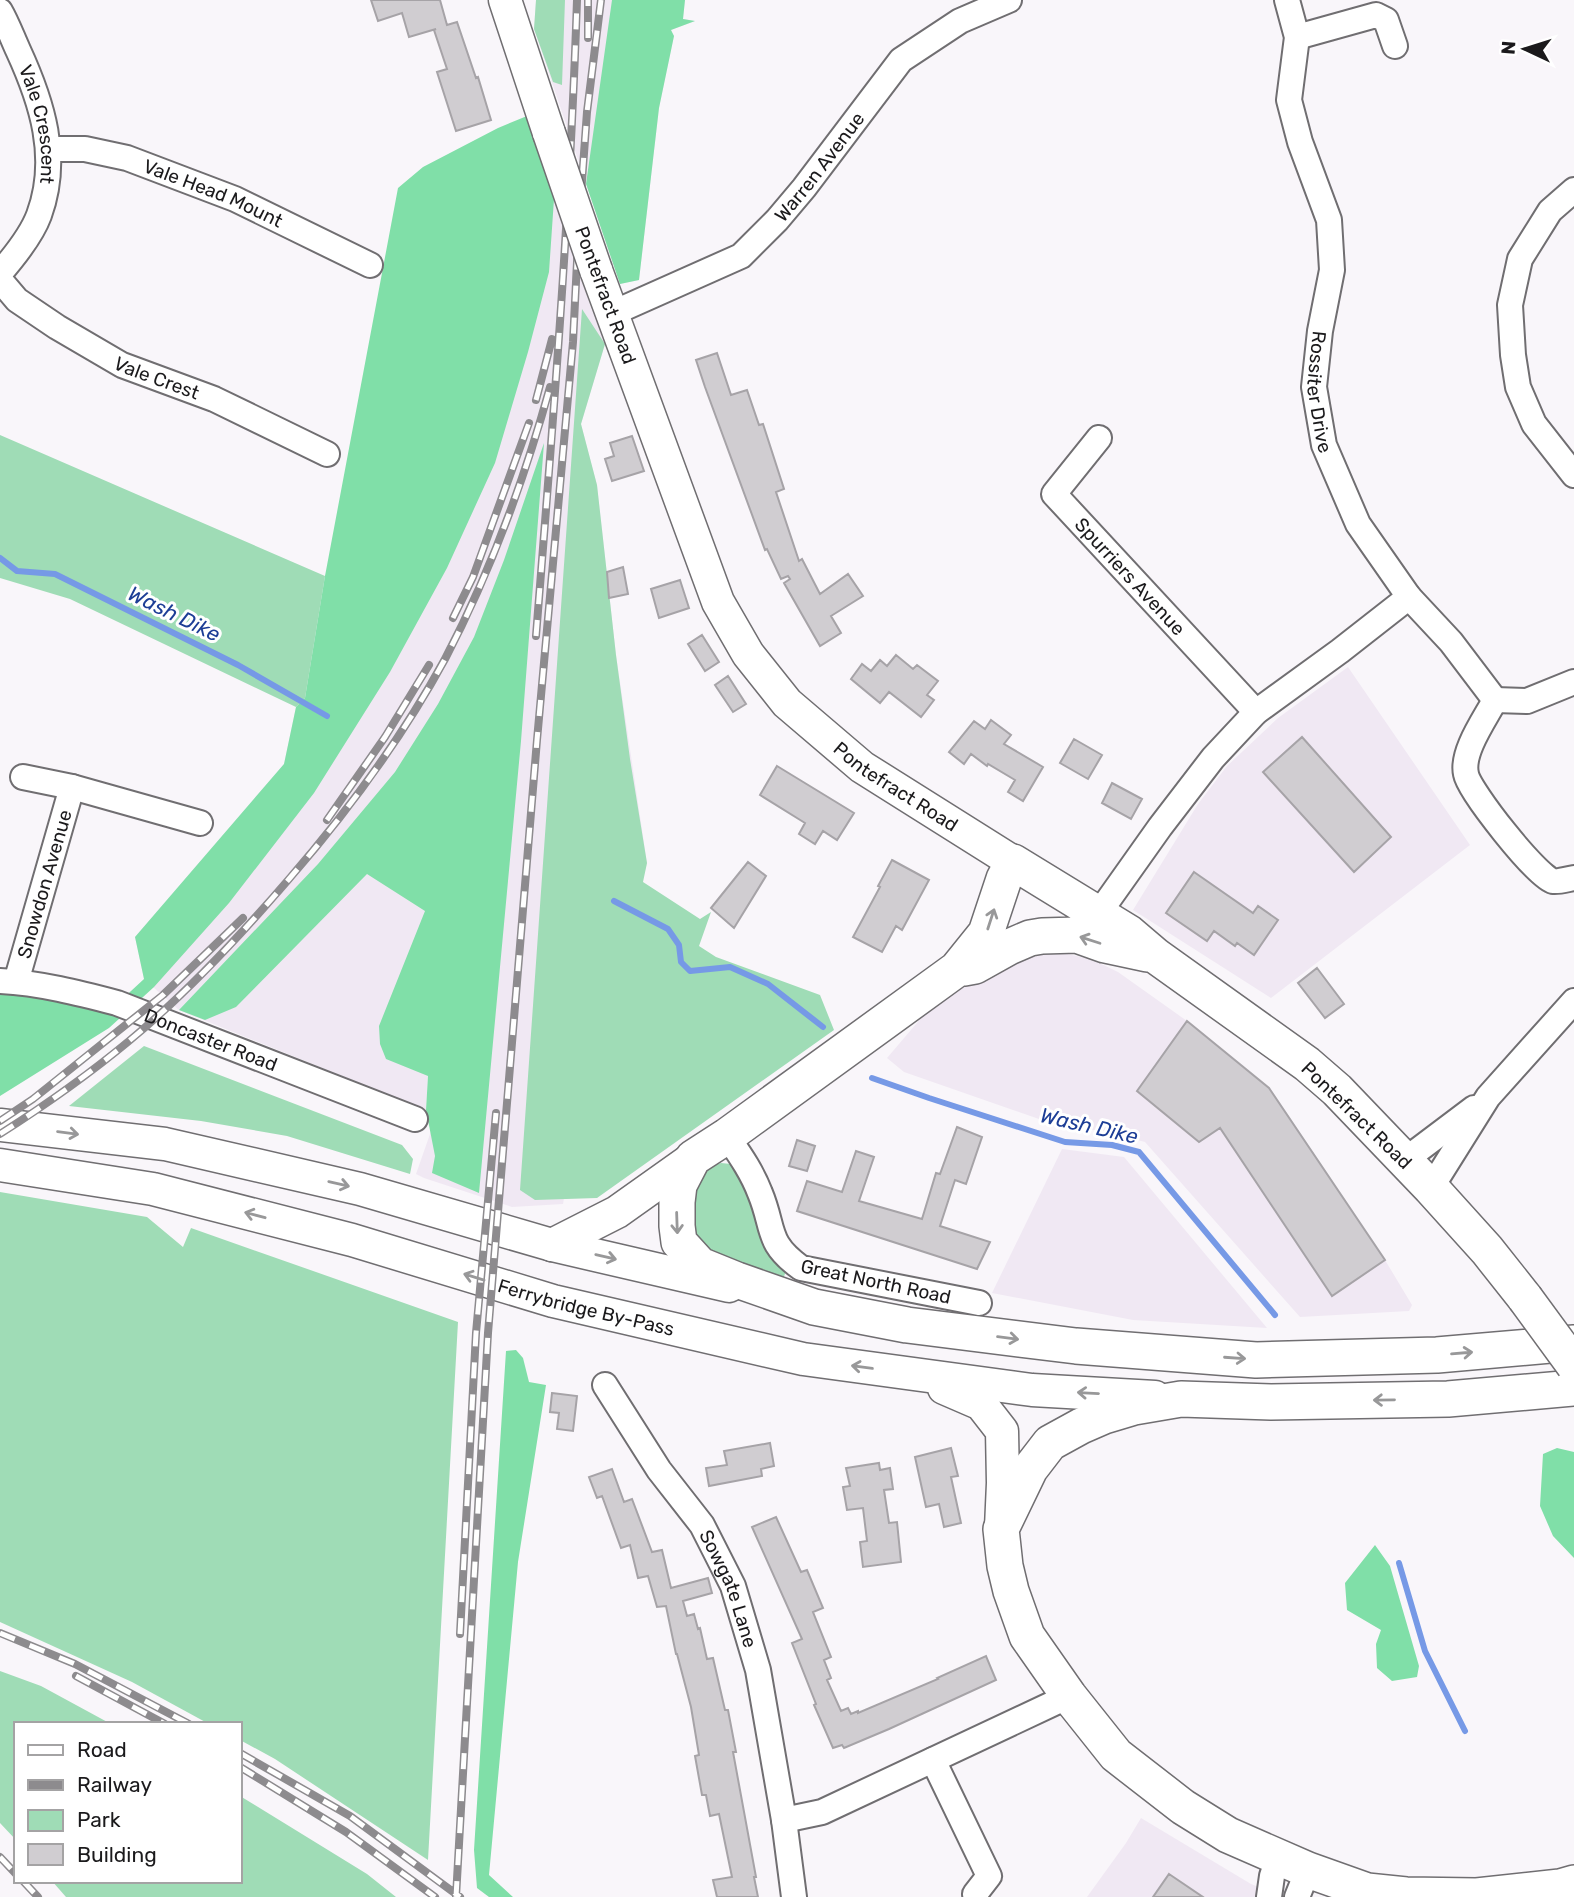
<svg xmlns="http://www.w3.org/2000/svg" width="1574" height="1897" viewBox="0 0 1574 1897" font-family="Rubik,sans-serif">
<rect width="100%" height="100%" fill="#f9f6fa"/>
<path fill="#f0e8f3" d="M 536,0 L 685,0 L 683,19 L 695,21 L 671,30 L 674,36 L 659,108 L 639,280 L 620,284 L 534,29 Z
M 527,116 L 591,308 L 605,344 L 581,424 L 597,485 L 616,655 L 647,863 L 569,1168 L 563,1204 L 512,1207 L 424,1178 L 416,1174 L 437,1114 L 428,1077 L 426,1110 L 179,1010 L 144,979 L 135,937 L 284,764 L 296,707 L 305,698 L 325,576 Z
M 1348,667 L 1470,845 L 1271,998 L 1133,910 L 1198,804 L 1227,766 L 1278,718 Z
M 1046,954 L 1068,954 L 1093,960 L 1118,972 L 1187,1021 L 1272,1091 L 1385,1260 L 1412,1305 L 1409,1311 L 1300,1317 L 1145,1142 L 1102,1131 L 1062,1127 L 904,1072 L 887,1058 L 928,1010 L 977,974 L 982,983 L 1002,968 L 1023,959 Z
M 1062,1149 L 1124,1157 L 1267,1328 L 1133,1320 L 992,1293 Z
M 1141,1818 L 1251,1884 L 1283,1897 L 1087,1897 L 1126,1843 Z"/>
<path fill="#9fdcb6" d="M 536,0 L 565,0 L 562,85 L 553,82 L 534,29 Z
M 582,309 L 605,344 L 581,424 L 597,485 L 616,655 L 630,759 L 647,863 L 643,882 L 700,919 L 711,912 L 699,946 L 716,957 L 820,995 L 834,1030 L 597,1198 L 535,1200 L 520,1190 Z
M 0,435 L 325,576 L 305,698 L 296,707 L 70,599 L 0,578 Z
M 144,1046 L 402,1145 L 413,1159 L 410,1174 L 287,1136 L 201,1121 L 69,1106 Z
M 721,1163 L 731,1164 L 744,1174 L 759,1229 L 770,1256 L 786,1271 L 782,1282 L 744,1274 L 690,1236 L 694,1181 L 706,1168 Z
M 0,1192 L 147,1217 L 183,1247 L 191,1228 L 458,1322 L 428,1860 L 275,1759 L 240,1740 L 240,1724 L 209,1724 L 132,1682 L 0,1622 Z
M 0,1671 L 41,1686 L 111,1724 L 16,1724 L 16,1840 L 0,1823 Z
M 240,1796 L 367,1874 L 396,1897 L 66,1897 L 52,1881 L 240,1881 Z"/>
<path fill="#80dfa8" d="M 612,0 L 685,0 L 683,19 L 695,21 L 671,30 L 674,36 L 659,108 L 639,280 L 620,284 L 586,184 Z
M 527,116 L 554,199 L 549,272 L 528,352 L 495,463 L 447,568 L 390,672 L 314,793 L 229,903 L 154,987 L 109,1028 L 0,1096 L 0,981 L 118,1003 L 144,979 L 135,937 L 284,764 L 296,707 L 305,698 L 325,576 L 398,188 L 423,167 L 498,128 Z
M 544,443 L 521,741 L 479,1193 L 432,1173 L 435,1156 L 426,1110 L 428,1076 L 386,1059 L 380,1044 L 379,1026 L 425,911 L 367,874 L 236,1007 L 205,1020 L 179,1010 L 318,864 L 395,772 L 438,704 L 474,637 L 504,560 Z
M 516,1350 L 523,1358 L 529,1382 L 546,1385 L 518,1562 L 489,1875 L 513,1897 L 489,1897 L 477,1888 L 474,1850 L 506,1351 Z
M 1557,1448 L 1574,1452 L 1574,1558 L 1553,1536 L 1540,1506 L 1543,1454 Z
M 1375,1545 L 1390,1566 L 1419,1666 L 1417,1677 L 1392,1681 L 1377,1668 L 1376,1644 L 1381,1630 L 1347,1610 L 1345,1583 Z"/>
<g fill="none" stroke-linecap="round" stroke-linejoin="round">
<path stroke="#7699e6" stroke-width="6" d="M 0,558 L 17,571 L 55,574 L 238,665 L 327,716
M 614,901 L 668,929 L 679,945 L 681,962 L 690,971 L 730,967 L 768,984 L 823,1027
M 872,1078 L 929,1098 L 1065,1142 L 1112,1145 L 1139,1152 L 1275,1315
M 1399,1563 L 1425,1651 L 1465,1731"/>
</g>
<path fill="#d0cdd1" stroke="#a6a3a7" stroke-width="2" d="M 371,0 L 440,0 L 447,25 L 457,22 L 476,78 L 478,77 L 491,120 L 456,131 L 437,72 L 447,69 L 434,30 L 436,29 L 409,37 L 402,13 L 378,21 Z
M 717,353 L 731,395 L 747,390 L 759,425 L 763,424 L 784,489 L 776,492 L 799,561 L 802,559 L 820,594 L 848,574 L 863,596 L 831,616 L 841,633 L 820,646 L 784,583 L 790,579 L 788,576 L 781,579 L 767,549 L 765,550 L 705,387 L 696,360 Z
M 632,436 L 644,471 L 612,481 L 605,459 L 614,456 L 610,443 Z
M 623,567 L 628,594 L 609,598 L 607,572 Z
M 680,580 L 689,608 L 659,618 L 651,589 Z
M 702,635 L 719,662 L 705,671 L 688,644 Z
M 896,655 L 913,669 L 917,665 L 938,681 L 927,695 L 934,700 L 921,717 L 889,692 L 880,703 L 851,679 L 862,664 L 871,671 L 880,660 L 887,666 Z
M 728,676 L 746,704 L 733,712 L 715,685 Z
M 991,720 L 1011,735 L 1004,744 L 1043,767 L 1023,801 L 1008,792 L 1015,780 L 988,764 L 987,766 L 971,754 L 964,764 L 949,752 L 974,721 L 985,729 Z
M 1302,737 L 1391,837 L 1354,872 L 1263,772 Z
M 1074,739 L 1102,755 L 1088,779 L 1060,763 Z
M 777,766 L 854,813 L 837,840 L 823,831 L 815,844 L 799,834 L 805,823 L 760,795 Z
M 1112,783 L 1142,799 L 1131,819 L 1102,803 Z
M 892,860 L 929,880 L 902,930 L 896,926 L 882,952 L 853,937 L 880,887 L 878,886 Z
M 748,862 L 766,876 L 734,928 L 711,908 Z
M 1194,872 L 1253,913 L 1258,906 L 1278,920 L 1254,955 L 1237,943 L 1235,946 L 1214,931 L 1207,941 L 1166,913 Z
M 1317,968 L 1344,1004 L 1325,1018 L 1298,983 Z
M 1187,1021 L 1269,1088 L 1385,1260 L 1332,1296 L 1220,1128 L 1199,1142 L 1137,1091 Z
M 957,1127 L 982,1137 L 966,1184 L 955,1180 L 940,1226 L 990,1242 L 977,1269 L 797,1211 L 807,1181 L 842,1192 L 856,1151 L 874,1157 L 859,1201 L 922,1219 L 936,1173 L 940,1174 Z
M 797,1140 L 815,1146 L 807,1171 L 789,1166 Z
M 552,1393 L 577,1396 L 573,1431 L 557,1429 L 559,1413 L 550,1412 Z
M 770,1443 L 774,1466 L 761,1469 L 762,1476 L 709,1486 L 706,1468 L 727,1465 L 724,1451 Z
M 951,1448 L 958,1476 L 951,1477 L 961,1523 L 944,1527 L 939,1504 L 926,1507 L 915,1457 Z
M 879,1463 L 880,1470 L 890,1468 L 893,1489 L 884,1490 L 889,1523 L 897,1522 L 901,1562 L 863,1567 L 860,1542 L 867,1541 L 863,1508 L 847,1510 L 843,1487 L 850,1486 L 846,1468 Z
M 612,1469 L 624,1502 L 632,1499 L 652,1552 L 662,1550 L 671,1588 L 708,1578 L 712,1593 L 683,1601 L 687,1616 L 694,1614 L 698,1629 L 700,1628 L 707,1659 L 713,1658 L 725,1710 L 728,1710 L 736,1752 L 733,1752 L 756,1877 L 754,1877 L 758,1897 L 717,1897 L 713,1880 L 732,1877 L 719,1814 L 710,1816 L 706,1795 L 702,1795 L 695,1756 L 699,1755 L 691,1707 L 677,1654 L 676,1654 L 666,1606 L 657,1607 L 648,1576 L 638,1578 L 630,1545 L 621,1548 L 602,1496 L 597,1498 L 589,1477 Z
M 776,1517 L 801,1572 L 807,1570 L 823,1608 L 813,1612 L 831,1657 L 824,1660 L 831,1678 L 827,1680 L 841,1711 L 848,1708 L 851,1714 L 858,1711 L 858,1713 L 938,1679 L 937,1678 L 986,1656 L 996,1680 L 889,1729 L 844,1748 L 842,1745 L 833,1748 L 814,1705 L 816,1704 L 792,1643 L 802,1639 L 752,1527 Z
M 1169,1874 L 1203,1897 L 1153,1897 Z"/>
<g fill="none" stroke-linecap="round" stroke-linejoin="round">
<g stroke="#706e71" stroke-width="28">
<g id="minor">
<path id="s1" d="M 1287,0 L 1297,37 L 1289,100 L 1300,142 L 1329,220 L 1332,270 L 1320,331 L 1314,387 L 1324,445 L 1358,524 L 1409,597 L 1451,642 L 1495,700"/>
<path id="s2" d="M 0,11 C 7,23 12,37 18,50 C 42,102 60,158 39,215 C 32,234 13,258 0,273"/>
<path d="M 1297,37 L 1376,15 L 1386,20 L 1395,46"/>
<path id="s3" d="M 49,149 L 85,149 L 127,158 L 235,199 L 370,265"/>
<path d="M 1574,190 L 1550,211 L 1520,259 L 1510,305 L 1513,355 L 1518,387 L 1534,424 L 1574,475"/>
<path id="s4" d="M 0,280 L 17,300 L 57,327 L 122,365 L 214,399 L 327,454"/>
<path id="s5" d="M 613,313 L 741,256 L 777,220 L 804,188 L 901,60 L 960,21 L 1009,0"/>
<path id="s6" d="M 1099,438 L 1054,494 L 1256,712"/>
<path d="M 1495,700 C 1485,719 1461,752 1466,774 C 1469,791 1537,877 1553,881 C 1558,882 1568,879 1574,878"/>
<path d="M 1495,700 L 1527,701 L 1574,682"/>
<path d="M 23,777 L 72,787 L 200,823"/>
<path d="M 1099,913 L 1160,827 L 1213,758 L 1256,712 L 1340,651 L 1409,597"/>
<path id="s7" d="M 0,981 C 40,983 79,993 117,1003 L 415,1119"/>
<path id="s8" d="M 16,982 L 72,787"/>
<path d="M 727,1136 C 740,1155 752,1172 760,1193 C 775,1229 765,1242 801,1268 L 979,1303"/>
<path d="M 1405,1160 L 1474,1108"/>
<path d="M 1431,1188 L 1488,1097 L 1574,1001"/>
<path id="s9" d="M 605,1385 L 659,1470 L 702,1525 L 733,1586 L 758,1670 L 784,1820 L 794,1897"/>
<path d="M 933,1760 L 989,1876 L 975,1894"/>
<path d="M 784,1820 L 822,1812 L 1069,1696"/>
<path d="M 1269,1897 L 1272,1876 L 1278,1858"/>
<path d="M 1297,1897 L 1308,1870"/>
</g>
</g>
<g stroke="#706e71" stroke-width="35">
<g id="major">
<path d="M 505,0 L 549,133"/>
<path id="s10" d="M 596,270 L 718,602 L 748,654 L 787,703 L 862,767 L 1013,862"/>
<path d="M 0,1125 L 165,1144 L 360,1189 L 552,1245 L 729,1286"/>
<path id="s11" d="M 0,1165 L 153,1189 L 352,1240 L 553,1301 L 803,1359 L 1032,1390 L 1155,1397"/>
<path d="M 552,1245 L 617,1212 L 693,1158"/>
<path d="M 944,1388 L 981,1404 L 1002,1431 L 1003,1483 L 1001,1528"/>
</g>
</g>
<g stroke="#706e71" stroke-width="38">
<path id="highway" d="M 964,968 L 975,966 L 1009,947 L 1030,938 L 1042,936 L 1077,935 L 1105,945 L 1147,954
M 1525,1298 L 1487,1250 L 1431,1188 L 1337,1090 L 1307,1064 L 1156,956 L 1129,933 L 1013,862 L 1004,879 L 986,933 L 957,969 L 727,1136 L 693,1158 L 679,1185 L 677,1202 L 677,1226 L 679,1242 L 700,1265 L 737,1280 L 814,1307 L 907,1325 L 1076,1346 L 1256,1360 L 1437,1355 L 1574,1343
M 1574,1388 L 1448,1399 L 1271,1402 L 1181,1399 L 1134,1407 L 1104,1416 L 1081,1426 L 1050,1443 L 1030,1469 L 1001,1529 L 1005,1566 L 1011,1591 L 1027,1636 L 1069,1696 L 1116,1755 L 1183,1807 L 1228,1835 L 1308,1870 L 1367,1891 L 1406,1895 L 1477,1896 L 1560,1887 L 1574,1883"/>
</g>
<use href="#minor" stroke="#fff" stroke-width="24"/>
<use href="#major" stroke="#fff" stroke-width="32"/>
<use href="#highway" stroke="#fff" stroke-width="35"/>
<g stroke="#8d8b8e" stroke-width="8">
<path id="rail" d="M 588,38 L 588,0
M 536,400 L 552,339
M 453,618 L 473,577 L 529,423
M 536,636 C 553,424 570,212 577,0
M 327,820 L 385,737 L 429,665
M 0,1121 L 33,1099 L 163,995 L 243,918
M 0,1134 C 44,1106 88,1075 129,1041 C 187,993 240,936 289,879 C 348,811 402,738 445,659 C 490,573 524,481 550,387
M 0,1633 L 75,1664 L 189,1724
M 460,1634 L 476,1333 L 496,1113
M 76,1676 L 165,1724
M 240,1753 L 350,1816 L 460,1897
M 240,1767 L 346,1832 L 435,1897
M 0,1857 L 16,1874
M 23,1881 L 38,1897
M 456,1897 L 488,1333 L 537,740 L 573,342 L 579,222 L 587,112 L 601,0"/>
</g>
<use href="#rail" stroke="#fff" stroke-width="5" stroke-dasharray="16" stroke-linecap="butt"/>
<g stroke="#706e71" stroke-width="35" stroke-linecap="butt">
<path id="major-bridge" d="M 549,133 L 596,270"/>
</g>
<g stroke="#706e71" stroke-width="38" stroke-linecap="butt">
<path id="highway-bridge" d="M 1525,1298 L 1574,1365"/>
</g>
<use href="#major-bridge" stroke="#fff" stroke-width="32"/>
<use href="#highway-bridge" stroke="#fff" stroke-width="35"/>
</g>
<defs><path id="oneway-shaft" d="M-6 0H5M1.5-3L5.5 0L1.5 3" fill="none" stroke-width="1.6" stroke-linecap="round" stroke-linejoin="round" transform="scale(1.75)"/></defs>
<g stroke="#989899">
<use href="#oneway-shaft" transform="translate(991 919) rotate(-72)"/>
<use href="#oneway-shaft" transform="translate(1090 940) rotate(-162)"/>
<use href="#oneway-shaft" transform="translate(68 1133) rotate(7)"/>
<use href="#oneway-shaft" transform="translate(339 1184) rotate(13)"/>
<use href="#oneway-shaft" transform="translate(255 1215) rotate(-165)"/>
<use href="#oneway-shaft" transform="translate(677 1223) rotate(88)"/>
<use href="#oneway-shaft" transform="translate(606 1257) rotate(13)"/>
<use href="#oneway-shaft" transform="translate(474 1277) rotate(-163)"/>
<use href="#oneway-shaft" transform="translate(1008 1338) rotate(7)"/>
<use href="#oneway-shaft" transform="translate(1462 1353) rotate(-5)"/>
<use href="#oneway-shaft" transform="translate(1235 1358) rotate(4)"/>
<use href="#oneway-shaft" transform="translate(862 1367) rotate(-172)"/>
<use href="#oneway-shaft" transform="translate(1088 1393) rotate(-177)"/>
<use href="#oneway-shaft" transform="translate(1384 1400) rotate(179)"/>
</g>
<g text-anchor="middle" stroke-width="6" stroke-linejoin="round" paint-order="stroke">
<g font-size="19" fill="#1b1a1c" stroke="#fff">
<text dy="7" stroke="none"><textPath href="#s2" startOffset="121">Vale Crescent</textPath></text>
<text dy="7" stroke="none"><textPath href="#s5" startOffset="259">Warren Avenue</textPath></text>
<text dy="7" stroke="none"><textPath href="#s3" startOffset="172">Vale Head Mount</textPath></text>
<text transform="translate(606 295) rotate(70)" y="7">Pontefract Road</text>
<text dy="7" stroke="none"><textPath href="#s4" startOffset="187">Vale Crest</textPath></text>
<text dy="7" stroke="none"><textPath href="#s1" startOffset="402">Rossiter Drive</textPath></text>
<text dy="7" stroke="none"><textPath href="#s6" startOffset="184">Spurriers Avenue</textPath></text>
<text dy="7" stroke="none"><textPath href="#s10" startOffset="614">Pontefract Road</textPath></text>
<text dy="7" stroke="none"><textPath href="#s8" startOffset="102">Snowdon Avenue</textPath></text>
<text dy="7" stroke="none"><textPath href="#s7" startOffset="220">Doncaster Road</textPath></text>
<text transform="translate(1357 1115) rotate(44)" y="7">Pontefract Road</text>
<text transform="translate(876 1281) rotate(12)" y="7">Great North Road</text>
<text dy="7" stroke="none"><textPath href="#s11" startOffset="604">Ferrybridge By-Pass</textPath></text>
<text dy="7" stroke="none"><textPath href="#s9" startOffset="240">Sowgate Lane</textPath></text>
</g>
<g font-size="21" font-style="italic" fill="#1d3e96" stroke="#fff">
<text transform="translate(174 614) rotate(26)" y="7">Wash Dike</text>
<text transform="translate(1089 1126) rotate(13)" y="7">Wash Dike</text>
</g>
</g>
<rect x="14" y="1722" width="228" height="161" fill="#ffffff" stroke="#a4a3a4" stroke-width="2"/>
<rect x="28" y="1745" width="35" height="10" fill="#ffffff" stroke="#a4a3a4" stroke-width="2"/>
<text x="77" y="1757" font-size="21" fill="#1b1a1c">Road</text>
<rect x="28" y="1780" width="35" height="10" fill="#8d8b8e" stroke="#a4a3a4" stroke-width="2"/>
<text x="77" y="1792" font-size="21" fill="#1b1a1c">Railway</text>
<rect x="28" y="1810" width="35" height="21" fill="#9fdcb6" stroke="#a4a3a4" stroke-width="2"/>
<text x="77" y="1827" font-size="21" fill="#1b1a1c">Park</text>
<rect x="28" y="1844" width="35" height="21" fill="#d0cdd1" stroke="#a4a3a4" stroke-width="2"/>
<text x="77" y="1862" font-size="21" fill="#1b1a1c">Building</text>
<g transform="translate(1525 49) rotate(274)" stroke="#ffffff" stroke-width="5" paint-order="stroke">
<path d="M0-5L12 26L0 18L-12 26Z" fill="#1b1a1c"/>
<text y="-10" font-size="19" font-weight="bold" text-anchor="middle" fill="#1b1a1c">N</text>
</g>
</svg>
